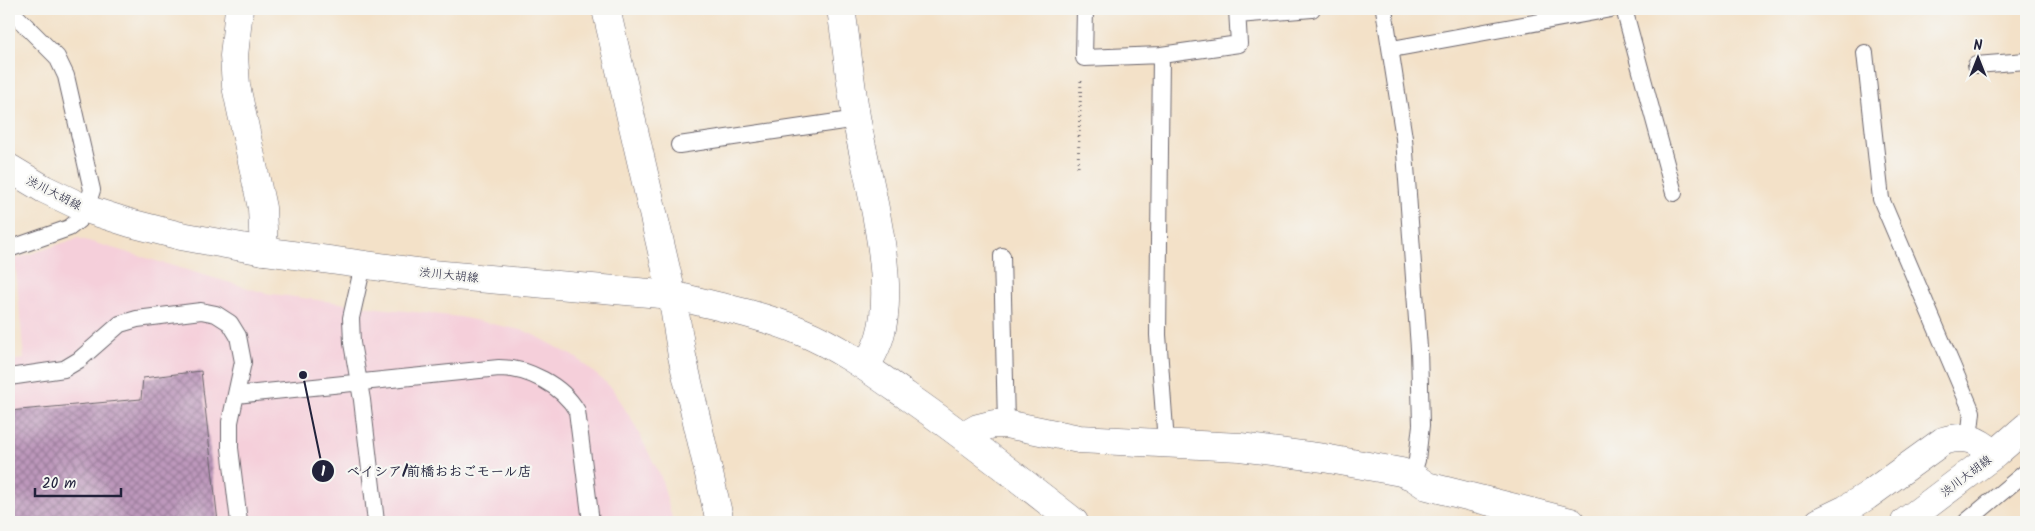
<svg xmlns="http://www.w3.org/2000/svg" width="2035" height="531" viewBox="0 0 2035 531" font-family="Kalam,'Klee One',sans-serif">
<defs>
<pattern id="building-cross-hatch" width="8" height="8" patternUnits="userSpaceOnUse" patternTransform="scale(1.25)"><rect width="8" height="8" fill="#bd98bc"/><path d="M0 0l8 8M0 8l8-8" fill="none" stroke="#997c9a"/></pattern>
</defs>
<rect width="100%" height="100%" fill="#f6f6f2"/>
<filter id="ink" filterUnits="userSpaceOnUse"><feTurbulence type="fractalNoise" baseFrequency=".02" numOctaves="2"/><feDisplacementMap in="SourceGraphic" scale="10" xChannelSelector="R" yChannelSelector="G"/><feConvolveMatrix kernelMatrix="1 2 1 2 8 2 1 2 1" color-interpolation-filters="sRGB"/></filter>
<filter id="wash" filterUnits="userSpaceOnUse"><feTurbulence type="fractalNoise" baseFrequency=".0096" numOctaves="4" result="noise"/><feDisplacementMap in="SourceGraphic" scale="20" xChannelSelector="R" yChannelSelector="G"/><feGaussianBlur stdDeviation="1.12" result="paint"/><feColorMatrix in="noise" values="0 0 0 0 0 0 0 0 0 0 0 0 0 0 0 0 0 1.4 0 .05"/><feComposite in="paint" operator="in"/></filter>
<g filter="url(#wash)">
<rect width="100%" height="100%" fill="#f3e1c8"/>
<path fill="#f5cfda" d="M 78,238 L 265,293 L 378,308 L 460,317 L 525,331 L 542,339 L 578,359 L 612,388 L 633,422 L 661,477 L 673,522 L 9,522 L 9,361 L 24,359 L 15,259 Z"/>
<g id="blocks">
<path fill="url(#building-cross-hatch)" d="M 201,371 L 218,522 L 9,522 L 9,411 L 141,399 L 143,378 Z"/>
</g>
</g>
<g filter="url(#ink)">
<use href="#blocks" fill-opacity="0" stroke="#6b656c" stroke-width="1"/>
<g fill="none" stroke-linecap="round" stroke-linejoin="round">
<g stroke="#6b656c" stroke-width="18">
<path id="service" d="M 1085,9 L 1084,58 L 1161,55 L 1239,44 L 1237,9
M 1384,9 L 1404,138 L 1419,348 L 1421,425 L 1417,460 L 1412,476
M 1624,9 L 1674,193
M 1238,15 L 1312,9
M 1392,49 L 1611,9
M 1865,53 L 1881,199 L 1972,412 L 1969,439
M 1161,55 L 1158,335 L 1166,443
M 1976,65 L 2026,61
M 679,145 L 857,119
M 9,249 L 69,228 L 79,220 L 86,209 L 92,190 L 66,76 L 57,57 L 9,9
M 1002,256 L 1006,424
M 363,265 L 351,318 L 352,343 L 362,400 L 376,522
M 9,377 L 64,369 L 79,360 L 120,324 L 137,319 L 201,311 L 216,314 L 230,323 L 238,336 L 243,362 L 230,422 L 230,448 L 239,522
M 236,395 L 499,368 C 528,368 562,385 577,411 L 591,522
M 1966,522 L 2026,472"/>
</g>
<g stroke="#6b656c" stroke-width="29">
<path id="minor" d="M 239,9 L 234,56 L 236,86 L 262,208 L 264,251
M 841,9 C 847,46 850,84 857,122 C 868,182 897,278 880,336 C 877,347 871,357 866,367
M 964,436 L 978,428 L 994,424 L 1006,424 L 1079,439 L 1240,447 L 1324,458 L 1401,472 L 1412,476 L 1427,486 L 1571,522
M 1819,522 L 1846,509 L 1867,496 L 1943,441 C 1966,434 1977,439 1995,454"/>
</g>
<g stroke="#6b656c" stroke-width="29">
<path id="tertiary" d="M 606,9 L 672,295 C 715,306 759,314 800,331 C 839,347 873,372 907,396 C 965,436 1019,479 1074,522"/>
</g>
<g stroke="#6b656c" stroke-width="29">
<path id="primary" d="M 9,168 L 44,189 L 86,209 L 130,223 L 181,236 L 264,251 L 432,274 L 672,295 L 682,356 L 720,522
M 1905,522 L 1995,454 L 2026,427"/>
</g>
<path stroke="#6b656c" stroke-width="3" stroke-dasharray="1 4" stroke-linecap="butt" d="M 1078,167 L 1081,79"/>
<use href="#service" stroke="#fff" stroke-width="16"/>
<use href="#minor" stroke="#fff" stroke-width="28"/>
<use href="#tertiary" stroke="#fff" stroke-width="28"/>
<use href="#primary" stroke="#fff" stroke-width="28"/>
</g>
</g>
<g text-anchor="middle" stroke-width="4.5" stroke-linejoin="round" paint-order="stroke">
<g font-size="12" fill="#22223b" stroke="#f6f6f2">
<text transform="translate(54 193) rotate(27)" y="4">渋川大胡線</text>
<text transform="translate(449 275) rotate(6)" y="4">渋川大胡線</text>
<text transform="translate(1966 476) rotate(-37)" y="4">渋川大胡線</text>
</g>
</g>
<path fill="none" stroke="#22223b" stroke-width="2" d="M303 375L323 471"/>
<g fill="#22223b" stroke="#f6f6f2" stroke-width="2">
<circle cx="303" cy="375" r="5"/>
<circle cx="323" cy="471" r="12"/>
</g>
<g font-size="15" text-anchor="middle" font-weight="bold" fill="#fff">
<text x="323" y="476">1</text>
</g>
<g font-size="14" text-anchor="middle" font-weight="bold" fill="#22223b" stroke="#f6f6f2" stroke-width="4.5" stroke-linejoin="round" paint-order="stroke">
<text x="439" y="476">ベイシア/前橋おおごモール店</text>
</g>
<rect width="2035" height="531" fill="none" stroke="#f6f6f2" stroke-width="30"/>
<g transform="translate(1978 58)" stroke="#f6f6f2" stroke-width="4" paint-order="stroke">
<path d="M0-4L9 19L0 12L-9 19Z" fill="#22223b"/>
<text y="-8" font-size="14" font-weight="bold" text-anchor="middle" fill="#22223b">N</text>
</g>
<path d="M35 488v8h86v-8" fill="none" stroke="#22223b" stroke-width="2.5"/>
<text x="42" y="488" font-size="15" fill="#22223b" stroke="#f6f6f2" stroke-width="4" paint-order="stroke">20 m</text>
</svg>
